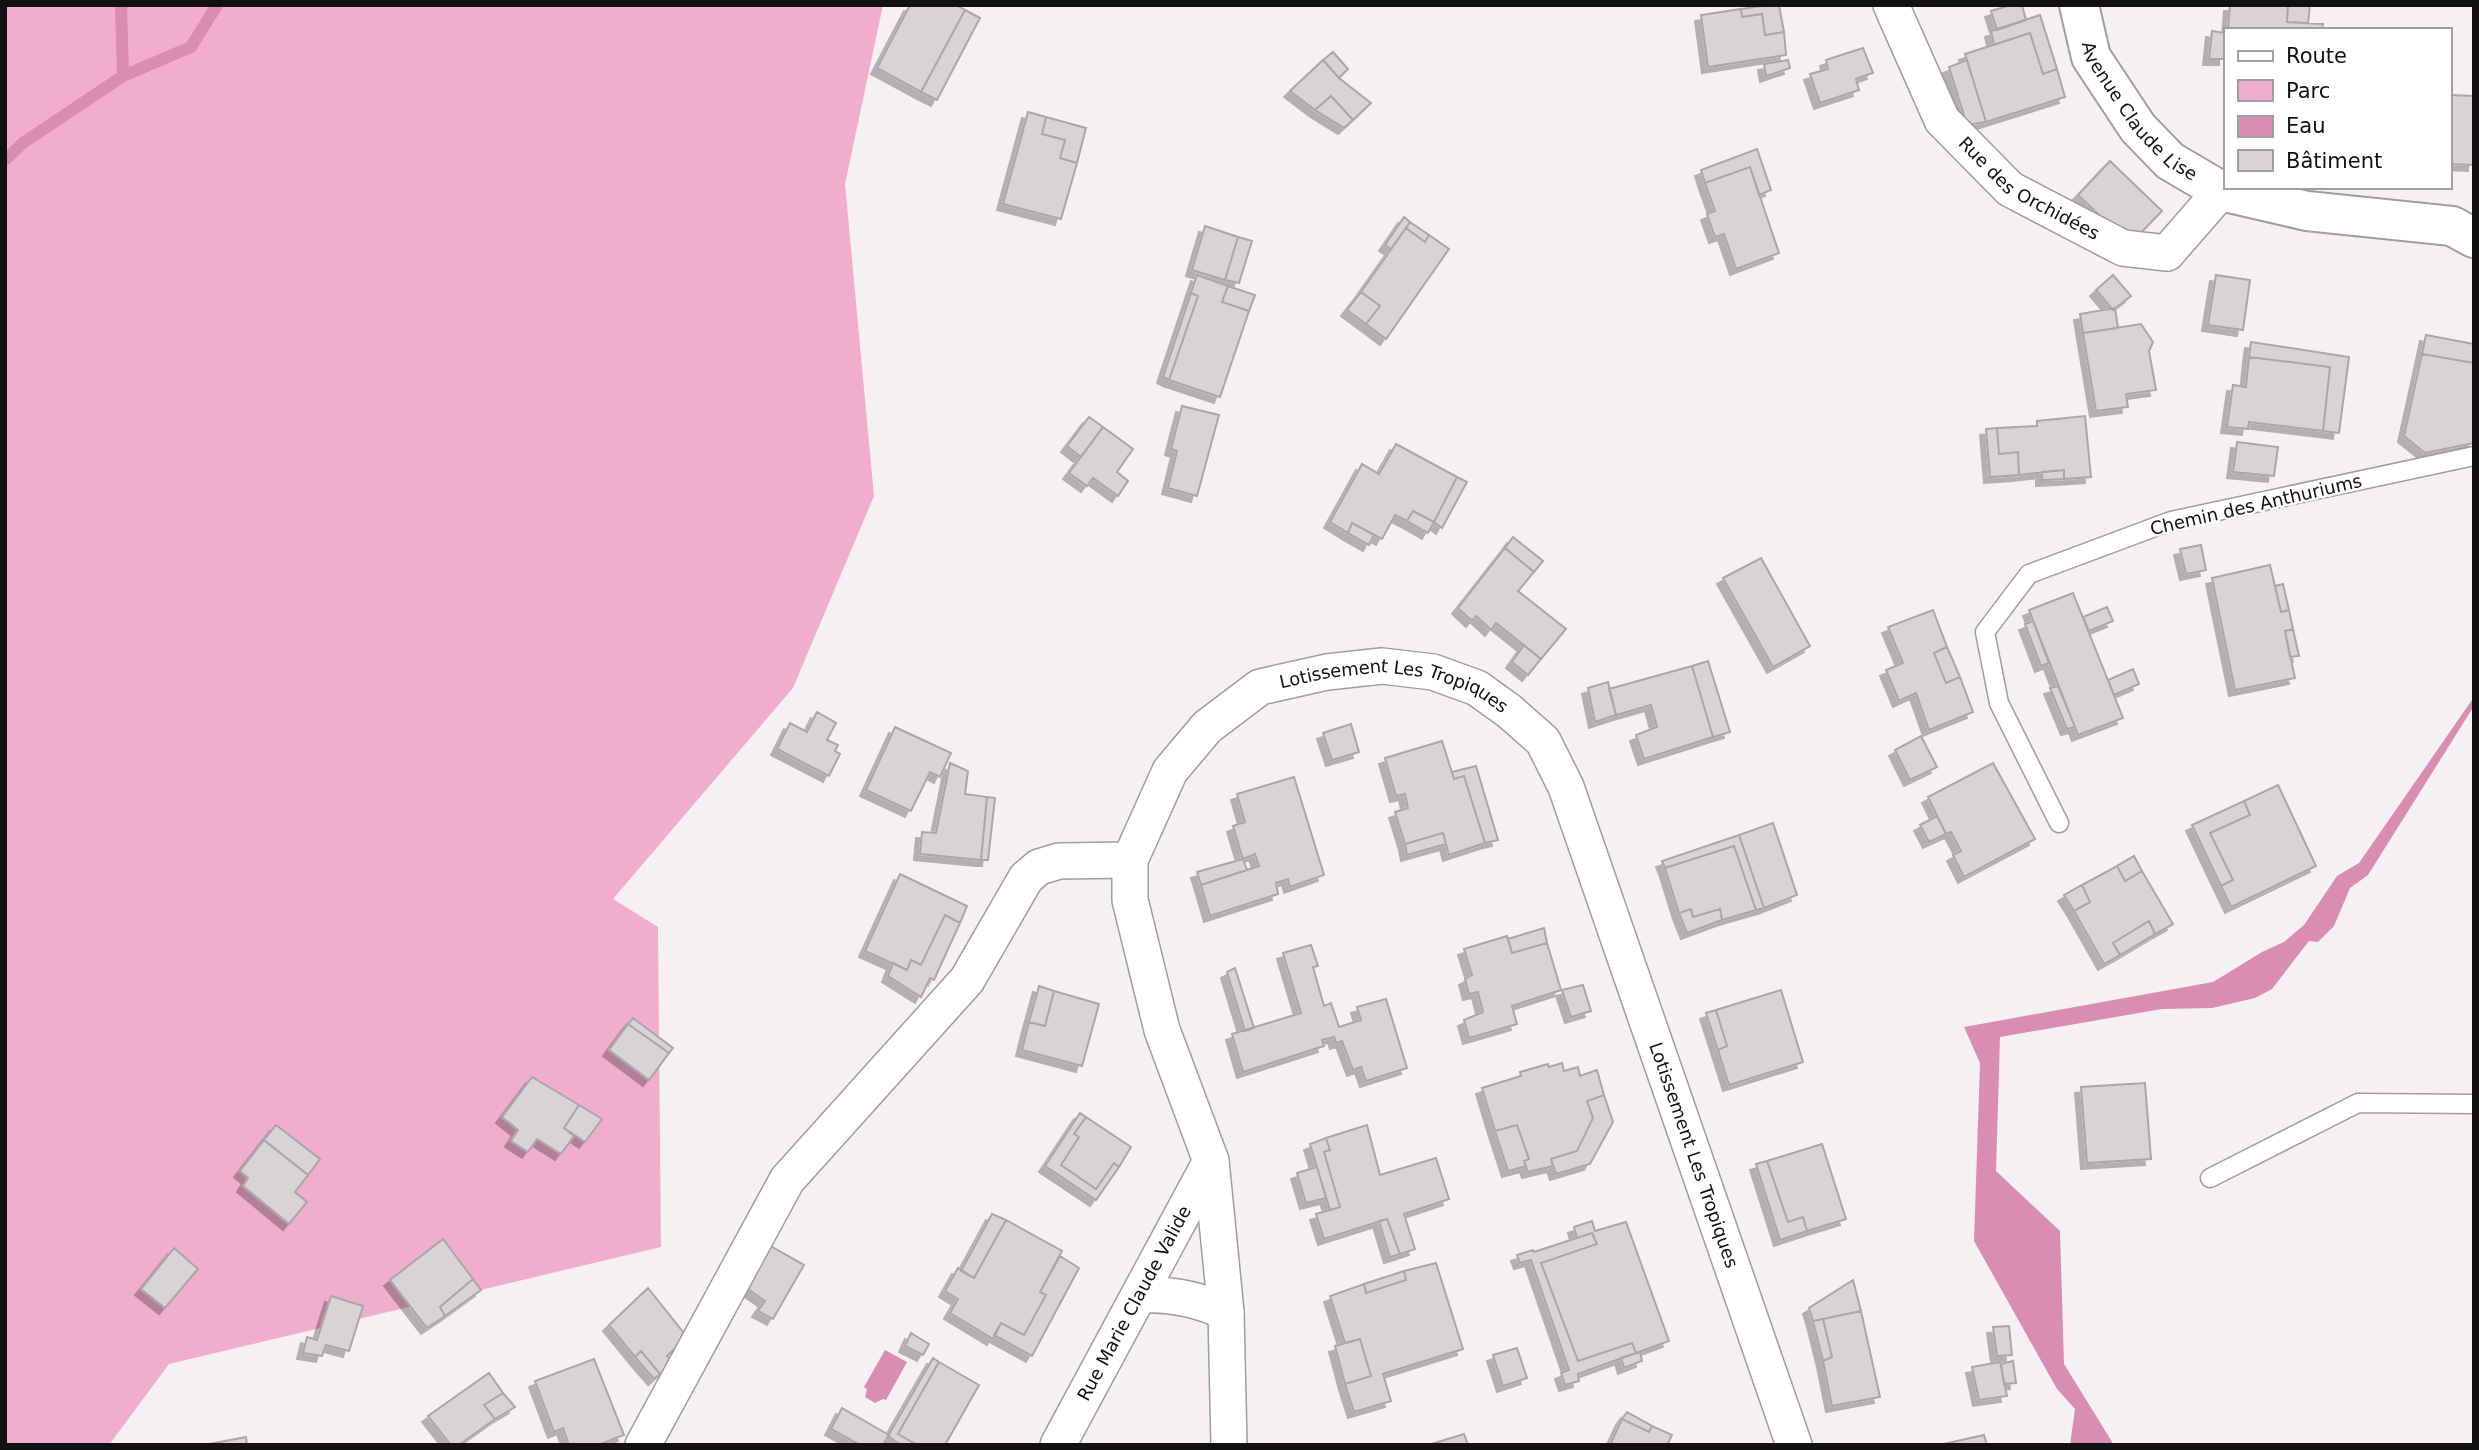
<svg xmlns="http://www.w3.org/2000/svg" width="2479" height="1450" viewBox="0 0 2479 1450" font-family="'DejaVu Sans',sans-serif">
<defs>
<filter id="shadow"><feDropShadow dx="-6" dy="6" stdDeviation="0" flood-color="#0004"/></filter>
</defs>
<rect width="100%" height="100%" fill="#f5f0f2"/>
<path fill="#f1aecc" d="M 5,5 L 883,5 L 845,184 L 874,496 L 793,688 L 613,899 L 658,927 L 661,1247 L 169,1364 L 109,1445 L 5,1445 Z"/>
<path fill="#d98db0" d="M 2474,697 L 2474,706 L 2368,875 L 2350,888 L 2334,926 L 2318,942 L 2309,941 L 2272,989 L 2255,998 L 2212,1008 L 2162,1009 L 2000,1037 L 1996,1171 L 2060,1231 L 2064,1364 L 2114,1445 L 2070,1445 L 2075,1409 L 2057,1389 L 1974,1241 L 1980,1063 L 1964,1027 L 2213,982 L 2262,952 L 2284,942 L 2304,925 L 2337,876 L 2359,863 Z
M 885,1350 L 907,1362 L 886,1400 L 883,1399 L 875,1403 L 865,1397 L 867,1389 L 864,1387 Z"/>
<g fill="none" stroke-linecap="round" stroke-linejoin="round">
<path stroke="#d98db0" stroke-width="12" d="M 121,5 L 123,76
M 5,160 L 23,143 L 123,76 L 191,47 L 217,5"/>
</g>
<path fill="#d8d3d5" stroke="#aba6a8" stroke-width="2" filter="url(#shadow)" d="M 910,5 L 956,5 L 965,10 L 921,92 L 877,68 Z
M 1768,5 L 1779,5 L 1784,32 L 1765,35 L 1762,14 L 1742,17 L 1741,9 Z
M 2011,5 L 2022,5 L 2026,20 L 1997,30 L 1991,11 Z
M 2230,5 L 2288,5 L 2287,22 L 2323,24 L 2322,30 L 2228,30 Z
M 2288,5 L 2310,5 L 2308,23 L 2287,22 Z
M 1741,9 L 1742,17 L 1762,14 L 1765,35 L 1784,32 L 1786,55 L 1708,67 L 1701,15 Z
M 965,10 L 980,18 L 937,100 L 921,92 Z
M 2040,15 L 2057,69 L 2043,74 L 2030,33 L 1994,45 L 1991,31 Z
M 2212,31 L 2225,33 L 2225,59 L 2209,59 Z
M 2030,33 L 2043,74 L 2057,69 L 2065,97 L 1986,122 L 1965,54 Z
M 1863,48 L 1873,73 L 1856,79 L 1859,90 L 1820,103 L 1810,74 L 1828,69 L 1826,60 Z
M 1333,52 L 1348,69 L 1339,78 L 1323,60 Z
M 1323,60 L 1339,78 L 1371,103 L 1353,120 L 1331,96 L 1315,110 L 1290,91 Z
M 1788,60 L 1790,68 L 1766,76 L 1764,64 Z
M 1967,60 L 1986,122 L 1967,125 L 1949,67 Z
M 2449,95 L 2474,96 L 2474,165 L 2449,164 Z
M 1331,96 L 1353,120 L 1344,128 L 1315,110 Z
M 1028,112 L 1046,117 L 1042,134 L 1065,140 L 1060,158 L 1077,163 L 1061,219 L 1003,204 Z
M 1046,117 L 1086,128 L 1077,163 L 1060,158 L 1065,140 L 1042,134 Z
M 1757,149 L 1771,190 L 1759,195 L 1750,167 L 1705,183 L 1701,170 Z
M 2110,161 L 2162,211 L 2130,244 L 2078,195 Z
M 1750,167 L 1779,253 L 1736,269 L 1724,234 L 1715,237 L 1707,214 L 1715,211 L 1705,183 Z
M 1404,217 L 1410,222 L 1391,249 L 1385,245 Z
M 1410,222 L 1429,235 L 1425,242 L 1406,228 Z
M 1205,226 L 1238,237 L 1225,280 L 1192,270 Z
M 1406,228 L 1425,242 L 1429,235 L 1449,249 L 1386,339 L 1366,324 L 1380,306 L 1361,292 Z
M 1238,237 L 1252,241 L 1239,283 L 1225,280 Z
M 1197,275 L 1228,286 L 1222,302 L 1249,311 L 1220,397 L 1169,380 L 1198,296 L 1191,293 Z
M 2113,275 L 2131,296 L 2113,310 L 2096,290 Z
M 2216,275 L 2250,280 L 2243,330 L 2208,325 Z
M 1228,286 L 1255,295 L 1249,311 L 1222,302 Z
M 1361,292 L 1380,306 L 1366,324 L 1347,310 Z
M 1191,293 L 1198,296 L 1169,380 L 1163,377 Z
M 2115,308 L 2118,328 L 2083,333 L 2080,314 Z
M 2141,324 L 2153,342 L 2149,351 L 2156,390 L 2126,394 L 2128,407 L 2096,411 L 2083,333 Z
M 2426,335 L 2474,344 L 2474,363 L 2422,354 Z
M 2251,342 L 2349,357 L 2339,433 L 2323,431 L 2330,367 L 2249,357 Z
M 2422,354 L 2474,363 L 2474,443 L 2425,453 L 2404,436 Z
M 2249,357 L 2330,367 L 2323,431 L 2249,422 L 2248,429 L 2227,427 L 2233,385 L 2246,387 Z
M 1182,406 L 1219,415 L 1197,496 L 1168,488 L 1177,451 L 1171,449 Z
M 2085,416 L 2091,477 L 2064,479 L 2064,470 L 2019,475 L 2018,452 L 1999,454 L 1997,428 L 2037,426 L 2037,421 Z
M 1089,417 L 1103,427 L 1081,457 L 1067,446 Z
M 1103,427 L 1133,449 L 1117,472 L 1128,481 L 1118,496 L 1093,478 L 1087,486 L 1069,473 Z
M 1997,428 L 1999,454 L 2018,452 L 2019,475 L 1990,477 L 1986,429 Z
M 2237,442 L 2278,447 L 2274,476 L 2233,472 Z
M 1396,444 L 1457,477 L 1434,522 L 1413,511 L 1407,521 L 1395,515 L 1382,539 L 1352,523 L 1348,533 L 1330,522 L 1362,464 L 1379,474 Z
M 2064,470 L 2064,479 L 2042,480 L 2042,472 Z
M 1457,477 L 1467,482 L 1442,528 L 1434,522 Z
M 1413,511 L 1434,522 L 1428,533 L 1407,521 Z
M 1352,523 L 1374,535 L 1369,545 L 1348,533 Z
M 1513,537 L 1543,561 L 1534,572 L 1505,548 Z
M 2201,545 L 2206,570 L 2186,574 L 2180,549 Z
M 1505,548 L 1534,572 L 1518,591 L 1566,629 L 1541,659 L 1496,623 L 1491,630 L 1476,616 L 1472,621 L 1458,608 Z
M 1761,558 L 1810,646 L 1773,667 L 1723,578 Z
M 2270,565 L 2281,612 L 2289,610 L 2293,629 L 2285,631 L 2295,678 L 2235,690 L 2212,578 Z
M 2283,584 L 2289,610 L 2281,612 L 2275,586 Z
M 2073,593 L 2123,718 L 2078,735 L 2029,610 Z
M 2107,607 L 2113,621 L 2089,631 L 2083,617 Z
M 1933,610 L 1947,647 L 1934,653 L 1946,683 L 1960,677 L 1973,712 L 1929,730 L 1916,693 L 1899,701 L 1886,670 L 1903,663 L 1888,627 Z
M 2033,621 L 2049,663 L 2041,666 L 2025,624 Z
M 2293,629 L 2299,656 L 2290,657 L 2285,631 Z
M 1524,645 L 1541,659 L 1528,675 L 1512,662 Z
M 1947,647 L 1960,677 L 1946,683 L 1934,653 Z
M 1708,661 L 1730,732 L 1713,737 L 1692,666 Z
M 1692,666 L 1713,737 L 1644,759 L 1636,735 L 1657,727 L 1651,705 L 1616,715 L 1609,689 Z
M 2133,669 L 2139,684 L 2114,695 L 2108,680 Z
M 1608,682 L 1616,715 L 1595,722 L 1588,688 Z
M 2058,686 L 2075,727 L 2067,729 L 2050,688 Z
M 817,712 L 836,723 L 827,740 L 838,745 L 835,751 L 840,754 L 829,776 L 777,749 L 790,723 L 807,732 Z
M 1351,724 L 1359,752 L 1332,760 L 1323,733 Z
M 895,727 L 951,753 L 940,777 L 930,772 L 911,811 L 866,790 Z
M 1921,736 L 1937,767 L 1910,780 L 1895,750 Z
M 1442,741 L 1454,779 L 1464,776 L 1485,843 L 1449,855 L 1443,833 L 1405,844 L 1395,812 L 1408,808 L 1405,794 L 1396,796 L 1385,758 Z
M 950,763 L 968,771 L 965,794 L 987,797 L 981,860 L 920,854 L 922,832 L 936,833 Z
M 1993,763 L 2035,839 L 1964,877 L 1953,855 L 1961,851 L 1951,832 L 1946,834 L 1928,797 Z
M 1476,766 L 1498,840 L 1485,843 L 1464,776 L 1454,779 L 1452,772 Z
M 1294,777 L 1324,875 L 1290,887 L 1288,879 L 1276,883 L 1278,894 L 1210,916 L 1201,885 L 1259,866 L 1255,854 L 1243,859 L 1233,826 L 1245,822 L 1237,794 Z
M 2278,785 L 2316,866 L 2231,907 L 2221,886 L 2233,880 L 2210,833 L 2250,815 L 2244,801 Z
M 987,797 L 995,798 L 988,860 L 981,860 Z
M 2244,801 L 2250,815 L 2210,833 L 2233,880 L 2221,886 L 2192,825 Z
M 1937,816 L 1946,834 L 1929,842 L 1920,825 Z
M 1773,823 L 1797,895 L 1764,908 L 1739,835 Z
M 1443,833 L 1446,844 L 1407,855 L 1405,844 Z
M 1739,835 L 1764,908 L 1756,910 L 1734,846 L 1665,868 L 1662,861 Z
M 1734,846 L 1756,910 L 1722,920 L 1720,909 L 1693,917 L 1691,909 L 1679,913 L 1665,868 Z
M 2134,856 L 2142,871 L 2125,881 L 2117,866 Z
M 1243,859 L 1247,870 L 1201,885 L 1197,872 Z
M 2117,866 L 2125,881 L 2142,871 L 2173,924 L 2155,934 L 2149,921 L 2113,943 L 2120,955 L 2104,964 L 2074,911 L 2090,902 L 2082,885 Z
M 900,874 L 967,906 L 960,923 L 945,915 L 921,965 L 911,960 L 907,970 L 865,951 Z
M 2082,885 L 2090,902 L 2074,911 L 2064,895 Z
M 1691,909 L 1693,917 L 1720,909 L 1722,920 L 1687,933 L 1679,913 Z
M 945,915 L 960,923 L 934,980 L 930,978 L 921,997 L 888,976 L 893,963 L 907,970 L 911,960 L 921,965 Z
M 2149,921 L 2155,934 L 2120,955 L 2113,943 Z
M 1544,928 L 1547,943 L 1512,953 L 1508,939 Z
M 1507,936 L 1512,953 L 1547,943 L 1561,990 L 1512,1006 L 1517,1024 L 1469,1038 L 1464,1020 L 1483,1012 L 1478,992 L 1469,994 L 1465,979 L 1472,975 L 1464,949 Z
M 1311,945 L 1318,966 L 1313,967 L 1324,1006 L 1331,1003 L 1339,1027 L 1361,1020 L 1357,1007 L 1386,999 L 1407,1068 L 1366,1081 L 1361,1067 L 1353,1070 L 1342,1041 L 1336,1043 L 1334,1037 L 1322,1040 L 1324,1046 L 1243,1072 L 1232,1034 L 1301,1013 L 1283,953 Z
M 1235,968 L 1254,1028 L 1245,1031 L 1227,972 Z
M 1583,985 L 1591,1011 L 1571,1017 L 1562,990 Z
M 1039,986 L 1054,991 L 1045,1026 L 1029,1022 Z
M 1781,990 L 1803,1062 L 1729,1085 L 1718,1050 L 1727,1046 L 1716,1010 Z
M 1054,991 L 1099,1004 L 1082,1066 L 1022,1050 L 1029,1022 L 1045,1026 Z
M 1716,1010 L 1727,1046 L 1718,1050 L 1706,1013 Z
M 633,1018 L 673,1048 L 669,1053 L 628,1024 Z
M 628,1024 L 669,1053 L 649,1080 L 609,1050 Z
M 1562,1063 L 1564,1071 L 1578,1067 L 1580,1076 L 1597,1070 L 1604,1095 L 1587,1101 L 1593,1118 L 1577,1151 L 1551,1159 L 1553,1166 L 1528,1172 L 1524,1161 L 1529,1159 L 1517,1125 L 1495,1131 L 1482,1088 L 1521,1076 L 1520,1072 L 1548,1064 L 1549,1067 Z
M 532,1077 L 579,1105 L 564,1128 L 574,1136 L 561,1154 L 537,1139 L 528,1152 L 511,1141 L 518,1130 L 502,1117 Z
M 2145,1083 L 2151,1159 L 2087,1163 L 2081,1087 Z
M 1604,1095 L 1613,1122 L 1590,1164 L 1556,1174 L 1551,1159 L 1577,1151 L 1593,1118 L 1587,1101 Z
M 579,1105 L 602,1119 L 585,1142 L 564,1128 Z
M 1080,1113 L 1086,1117 L 1074,1134 L 1079,1137 L 1061,1165 L 1096,1189 L 1114,1163 L 1119,1167 L 1096,1200 L 1045,1166 Z
M 1086,1117 L 1131,1147 L 1119,1167 L 1114,1163 L 1096,1189 L 1061,1165 L 1079,1137 L 1074,1134 Z
M 276,1125 L 320,1159 L 308,1175 L 264,1140 Z
M 1367,1125 L 1380,1175 L 1436,1158 L 1449,1199 L 1404,1214 L 1415,1249 L 1400,1254 L 1387,1219 L 1324,1239 L 1316,1214 L 1340,1207 L 1324,1152 L 1330,1150 L 1326,1138 Z
M 1517,1125 L 1529,1159 L 1524,1161 L 1526,1166 L 1508,1171 L 1495,1131 Z
M 1326,1138 L 1330,1150 L 1324,1152 L 1340,1207 L 1330,1210 L 1310,1144 Z
M 264,1140 L 308,1175 L 295,1192 L 307,1202 L 289,1224 L 243,1186 L 248,1178 L 240,1171 Z
M 1822,1144 L 1846,1219 L 1807,1231 L 1803,1217 L 1788,1222 L 1767,1161 Z
M 1767,1161 L 1788,1222 L 1803,1217 L 1807,1231 L 1780,1240 L 1756,1164 Z
M 1317,1167 L 1326,1198 L 1306,1203 L 1297,1173 Z
M 992,1214 L 1006,1220 L 974,1278 L 961,1271 Z
M 1387,1219 L 1400,1254 L 1390,1257 L 1379,1221 Z
M 1006,1220 L 1062,1251 L 1040,1292 L 1046,1295 L 1024,1335 L 1001,1323 L 993,1339 L 950,1313 L 958,1299 L 945,1291 L 958,1268 L 974,1278 Z
M 1592,1221 L 1595,1231 L 1626,1222 L 1669,1341 L 1636,1353 L 1632,1343 L 1578,1361 L 1541,1263 L 1597,1244 L 1592,1233 L 1577,1238 L 1574,1227 Z
M 1592,1233 L 1597,1244 L 1541,1263 L 1578,1361 L 1632,1343 L 1636,1353 L 1578,1374 L 1579,1381 L 1565,1385 L 1561,1373 L 1569,1370 L 1531,1260 L 1520,1263 L 1517,1255 L 1533,1250 L 1534,1252 Z
M 443,1239 L 473,1279 L 440,1307 L 445,1316 L 427,1328 L 390,1280 Z
M 765,1243 L 804,1265 L 773,1319 L 758,1311 L 765,1301 L 742,1285 Z
M 174,1248 L 198,1269 L 165,1308 L 141,1289 Z
M 1060,1256 L 1079,1268 L 1032,1356 L 994,1335 L 1001,1323 L 1024,1335 L 1046,1295 L 1040,1292 Z
M 1436,1263 L 1463,1349 L 1383,1374 L 1391,1401 L 1354,1412 L 1345,1384 L 1371,1376 L 1360,1339 L 1345,1343 L 1330,1296 L 1364,1284 L 1366,1293 L 1406,1280 L 1404,1271 Z
M 1404,1271 L 1406,1280 L 1366,1293 L 1364,1284 Z
M 473,1279 L 481,1290 L 445,1316 L 440,1307 Z
M 1853,1280 L 1861,1311 L 1813,1321 L 1809,1308 Z
M 648,1288 L 687,1337 L 667,1356 L 673,1363 L 660,1374 L 641,1351 L 635,1357 L 609,1325 Z
M 331,1296 L 363,1306 L 349,1351 L 326,1345 L 322,1356 L 303,1353 L 307,1337 L 317,1340 Z
M 1861,1311 L 1880,1397 L 1832,1406 L 1823,1361 L 1832,1357 L 1823,1319 Z
M 1823,1319 L 1832,1357 L 1823,1361 L 1813,1321 Z
M 2009,1326 L 2012,1355 L 1997,1356 L 1993,1327 Z
M 911,1333 L 929,1344 L 923,1355 L 905,1346 Z
M 1360,1339 L 1371,1376 L 1345,1384 L 1335,1346 Z
M 1517,1348 L 1527,1378 L 1503,1386 L 1493,1355 Z
M 641,1351 L 660,1374 L 654,1379 L 635,1357 Z
M 1640,1352 L 1642,1361 L 1624,1368 L 1621,1358 Z
M 933,1358 L 939,1362 L 898,1434 L 917,1445 L 901,1445 L 888,1436 Z
M 594,1359 L 624,1435 L 598,1445 L 569,1445 L 563,1428 L 554,1432 L 535,1381 Z
M 2013,1361 L 2016,1383 L 2004,1384 L 2001,1364 Z
M 939,1362 L 979,1385 L 945,1445 L 917,1445 L 898,1434 Z
M 2000,1362 L 2007,1396 L 1979,1400 L 1972,1367 Z
M 489,1373 L 503,1393 L 484,1405 L 495,1419 L 459,1445 L 451,1445 L 428,1416 Z
M 503,1393 L 515,1407 L 495,1419 L 484,1405 Z
M 842,1408 L 889,1435 L 883,1445 L 860,1445 L 831,1429 Z
M 1627,1412 L 1652,1426 L 1649,1432 L 1622,1419 Z
M 1622,1419 L 1649,1432 L 1652,1426 L 1672,1435 L 1667,1445 L 1610,1445 Z
M 1464,1434 L 1468,1445 L 1428,1445 Z
M 1984,1435 L 1987,1445 L 1939,1445 Z
M 246,1437 L 247,1445 L 204,1445 Z"/>
<g fill="none" stroke-linecap="round" stroke-linejoin="round">
<g stroke="#a19c9e" stroke-width="21">
<path id="lane" d="M 2059,823 L 1999,703 L 1985,632 L 2029,574 L 2171,521 L 2474,456
M 2210,1178 L 2358,1103 L 2474,1104"/>
</g>
<g stroke="#a19c9e" stroke-width="38">
<g id="street">
<path id="s1" d="M 1891,5 L 1942,120 L 2010,189 L 2123,248 L 2167,253 L 2221,191"/>
<path d="M 1140,1295 C 1171,1293 1198,1299 1226,1312"/>
<path d="M 643,1445 L 787,1180 L 967,980 L 1026,878 L 1039,867 L 1059,861 L 1130,860"/>
<path id="s2" d="M 1058,1445 L 1211,1161"/>
<path id="s3" d="M 1229,1445 L 1226,1312 L 1211,1161 L 1162,1030 L 1130,900 L 1130,860 L 1170,771 L 1207,727 L 1260,687 L 1327,672 L 1382,666 L 1433,672 L 1477,688 L 1509,711 L 1543,741 L 1566,787 L 1794,1445"/>
</g>
</g>
<g stroke="#a19c9e" stroke-width="42">
<g id="secondary">
<path id="s4" d="M 2079,5 L 2091,57 L 2138,128 L 2170,161 L 2221,191 L 2307,211 L 2452,226 L 2474,238"/>
</g>
</g>
<use href="#lane" stroke="#fff" stroke-width="18"/>
<use href="#street" stroke="#fff" stroke-width="35"/>
<use href="#secondary" stroke="#fff" stroke-width="38"/>
</g>
<g text-anchor="middle" stroke-width="5" stroke-linejoin="round" paint-order="stroke">
<g font-size="18" fill="#121011" stroke="#fff">
<text dy="6" stroke="none"><textPath href="#s4" startOffset="126">Avenue Claude Lise</textPath></text>
<text dy="6" stroke="none"><textPath href="#s1" startOffset="238">Rue des Orchidées</textPath></text>
<text transform="translate(2256 505) rotate(-13)" y="6">Chemin des Anthuriums</text>
<text dy="6" stroke="none"><textPath href="#s3" startOffset="959">Lotissement Les Tropiques</textPath></text>
<text dy="6" stroke="none"><textPath href="#s3" startOffset="1568">Lotissement Les Tropiques</textPath></text>
<text dy="6" stroke="none"><textPath href="#s2" startOffset="161">Rue Marie Claude Valide</textPath></text>
</g>
</g>
<rect width="2479" height="1450" fill="none" stroke="#121011" stroke-width="14"/>
<rect x="2224" y="28" width="228" height="161" fill="#ffffff" stroke="#a09fa0" stroke-width="2"/>
<rect x="2238" y="51" width="35" height="10" fill="#ffffff" stroke="#a09fa0" stroke-width="2"/>
<text x="2286" y="63" font-size="21" fill="#121011">Route</text>
<rect x="2238" y="80" width="35" height="21" fill="#f1aecc" stroke="#a09fa0" stroke-width="2"/>
<text x="2286" y="98" font-size="21" fill="#121011">Parc</text>
<rect x="2238" y="116" width="35" height="21" fill="#d98db0" stroke="#a09fa0" stroke-width="2"/>
<text x="2286" y="133" font-size="21" fill="#121011">Eau</text>
<rect x="2238" y="150" width="35" height="21" fill="#d8d3d5" stroke="#a09fa0" stroke-width="2"/>
<text x="2286" y="168" font-size="21" fill="#121011">Bâtiment</text>
</svg>
